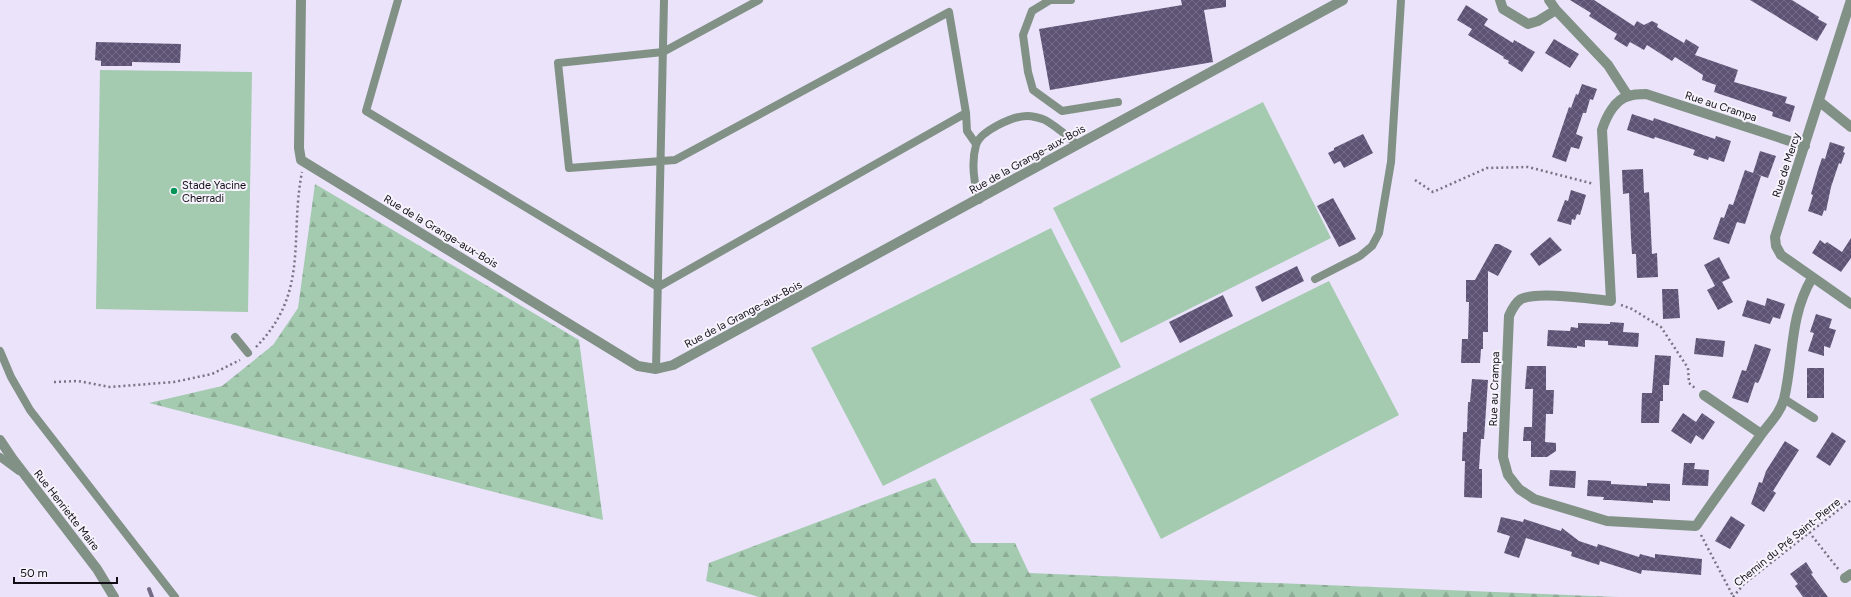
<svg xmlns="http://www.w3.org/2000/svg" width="1851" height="597" viewBox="0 0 1851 597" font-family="Figtree,sans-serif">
<defs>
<pattern id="forest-firs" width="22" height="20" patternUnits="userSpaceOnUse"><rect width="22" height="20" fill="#a4cab0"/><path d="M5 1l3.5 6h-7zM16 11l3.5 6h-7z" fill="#8cac96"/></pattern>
<pattern id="building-cross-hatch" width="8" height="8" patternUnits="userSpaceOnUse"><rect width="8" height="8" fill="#5e5375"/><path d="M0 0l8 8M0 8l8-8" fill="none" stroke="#746c86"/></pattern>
</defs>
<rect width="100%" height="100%" fill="#eae3fa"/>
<path fill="#a4cab0" d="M 100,70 L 252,72 L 248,312 L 96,309 Z
M 1263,102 L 1331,238 L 1121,343 L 1053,208 Z
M 1051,228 L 1121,367 L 883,486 L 811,348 Z
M 1329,281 L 1399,415 L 1161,539 L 1090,399 Z"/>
<path fill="url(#forest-firs)" d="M 315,184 L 579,340 L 603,520 L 149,403 L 222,386 L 273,345 L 298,308 Z
M 935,478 L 972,543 L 1015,543 L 1029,573 L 1618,597 L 759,597 L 706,581 L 709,563 Z"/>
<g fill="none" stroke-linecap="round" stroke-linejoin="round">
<path stroke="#746b87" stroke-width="4" d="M 149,589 L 152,597"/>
</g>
<path fill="url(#building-cross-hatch)" d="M 1181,0 L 1226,0 L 1226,7 L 1204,10 L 1213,62 L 1050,90 L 1039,29 L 1182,5 Z
M 1570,0 L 1594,0 L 1634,26 L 1637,21 L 1644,25 L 1652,21 L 1658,24 L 1657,27 L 1684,43 L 1686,39 L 1699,47 L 1695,55 L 1738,70 L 1734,82 L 1787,97 L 1785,103 L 1795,106 L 1790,122 L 1772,116 L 1773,112 L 1714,92 L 1716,85 L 1702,80 L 1703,75 L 1675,57 L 1672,61 L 1647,45 L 1644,50 L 1630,42 L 1627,47 L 1614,39 L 1617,34 L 1589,16 L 1591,13 Z
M 1750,0 L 1792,0 L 1819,17 L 1818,19 L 1827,24 L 1817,41 Z
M 1466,5 L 1488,19 L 1484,25 L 1513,43 L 1514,40 L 1535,52 L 1522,72 L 1508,63 L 1509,61 L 1503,58 L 1504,57 L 1468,35 L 1472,29 L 1457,20 Z
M 1554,39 L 1579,54 L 1570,68 L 1545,53 Z
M 96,42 L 181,44 L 180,63 L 132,62 L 132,66 L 101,66 L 101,61 L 95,60 Z
M 1582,84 L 1597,89 L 1593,100 L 1590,99 L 1586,113 L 1583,113 L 1576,134 L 1583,137 L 1579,149 L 1571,147 L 1566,162 L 1552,157 L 1569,107 L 1571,108 L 1576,94 L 1578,95 Z
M 1632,114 L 1653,121 L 1654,118 L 1715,139 L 1716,136 L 1731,141 L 1724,162 L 1709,157 L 1708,160 L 1693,155 L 1695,150 L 1655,137 L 1654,139 L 1627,130 Z
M 1363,134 L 1373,153 L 1344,168 L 1340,161 L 1334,164 L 1328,153 L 1334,150 L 1334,148 Z
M 1830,142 L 1845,147 L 1843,152 L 1845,153 L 1841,164 L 1839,163 L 1831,187 L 1826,211 L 1824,210 L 1822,216 L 1808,211 L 1813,195 L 1811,194 L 1818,170 L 1822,158 L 1825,159 Z
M 1760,151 L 1776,156 L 1768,178 L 1753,173 Z
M 1643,169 L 1644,193 L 1649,192 L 1652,254 L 1657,253 L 1658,277 L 1637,278 L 1636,254 L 1632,254 L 1631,239 L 1629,193 L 1623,194 L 1622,170 Z
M 1745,170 L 1761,176 L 1745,224 L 1737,222 L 1729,244 L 1713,239 L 1721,217 L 1724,218 L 1729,204 L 1733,205 Z
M 1571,190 L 1586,195 L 1580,215 L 1577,214 L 1575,220 L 1572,219 L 1571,225 L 1557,221 L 1565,200 L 1568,201 Z
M 1333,198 L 1356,239 L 1339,247 L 1317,206 Z
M 1550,237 L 1562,250 L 1539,266 L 1530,254 Z
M 1851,238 L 1851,258 L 1841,272 L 1812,253 L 1820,240 L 1825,244 L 1827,242 L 1842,252 Z
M 1495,244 L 1499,244 L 1512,251 L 1498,276 L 1488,271 L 1488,332 L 1483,332 L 1483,349 L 1481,349 L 1480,363 L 1461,363 L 1462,339 L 1468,339 L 1469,302 L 1466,302 L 1466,280 L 1475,280 Z
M 1719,257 L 1730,278 L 1722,282 L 1733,302 L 1718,310 L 1707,290 L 1715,286 L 1704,265 Z
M 1297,266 L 1304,281 L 1262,302 L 1255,287 Z
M 1662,289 L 1678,289 L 1680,318 L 1663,319 Z
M 1223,295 L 1233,316 L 1180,343 L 1169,322 Z
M 1767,298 L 1785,304 L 1780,319 L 1773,317 L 1770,324 L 1742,316 L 1747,300 L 1765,306 Z
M 1816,314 L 1832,319 L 1829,328 L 1836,330 L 1830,348 L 1824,346 L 1824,356 L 1808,351 L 1814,333 L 1810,332 Z
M 1610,322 L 1624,323 L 1623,332 L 1639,333 L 1638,347 L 1608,345 L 1608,341 L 1585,340 L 1585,347 L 1577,346 L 1577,348 L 1547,346 L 1548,330 L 1570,331 L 1571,327 L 1578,328 L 1578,323 L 1610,324 Z
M 1696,338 L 1725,341 L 1723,357 L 1694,354 Z
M 1755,344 L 1771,349 L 1761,377 L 1758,383 L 1755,382 L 1748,403 L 1732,398 L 1742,370 L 1746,371 Z
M 1655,355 L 1671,356 L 1669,385 L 1663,385 L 1663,401 L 1660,401 L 1659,423 L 1641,423 L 1642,393 L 1652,393 Z
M 1527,366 L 1546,366 L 1546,390 L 1554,390 L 1553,414 L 1546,414 L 1545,442 L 1556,443 L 1556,451 L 1547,457 L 1531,457 L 1531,441 L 1523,441 L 1524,427 L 1532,427 L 1533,389 L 1525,389 Z
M 1807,368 L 1824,368 L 1824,398 L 1807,398 Z
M 1472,379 L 1488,380 L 1484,439 L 1481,439 L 1479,469 L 1482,469 L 1482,498 L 1464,497 L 1465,461 L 1462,461 L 1463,432 L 1467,432 L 1468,402 L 1470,402 Z
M 1683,413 L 1696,422 L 1702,413 L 1715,422 L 1703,440 L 1696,435 L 1691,444 L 1671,431 Z
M 1832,432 L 1846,441 L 1830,466 L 1816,457 Z
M 1785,441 L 1799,450 L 1773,491 L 1776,493 L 1764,512 L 1751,504 L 1759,482 L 1762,483 L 1766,471 Z
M 1684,463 L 1695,463 L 1694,469 L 1709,470 L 1708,486 L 1682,485 Z
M 1550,470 L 1576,471 L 1575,488 L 1549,486 Z
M 1588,480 L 1611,481 L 1611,484 L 1647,486 L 1647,483 L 1670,484 L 1670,501 L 1653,500 L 1653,503 L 1610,500 L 1603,500 L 1604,497 L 1587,496 Z
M 1731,516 L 1745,525 L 1730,549 L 1715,541 Z
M 1501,517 L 1523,522 L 1524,519 L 1561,531 L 1562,528 L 1579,541 L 1597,547 L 1598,544 L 1639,557 L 1640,554 L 1655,558 L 1655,554 L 1702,559 L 1701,575 L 1642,570 L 1641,574 L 1600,561 L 1599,565 L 1571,556 L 1572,552 L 1526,538 L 1519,558 L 1504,553 L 1510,536 L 1497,532 Z
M 1806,562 L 1813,573 L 1811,574 L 1828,597 L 1803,597 L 1795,586 L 1798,584 L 1790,574 Z"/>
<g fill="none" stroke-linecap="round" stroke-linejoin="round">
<path stroke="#797482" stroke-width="2.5" stroke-dasharray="2 3" stroke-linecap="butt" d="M 1415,180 L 1433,192 L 1487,168 L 1528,167 L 1594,184
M 1621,305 L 1632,309 L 1661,327 L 1688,368 L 1689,383 L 1696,389
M 256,347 C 310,292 289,238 302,172
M 54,382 L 78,381 L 110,387 L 174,382 L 212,374 L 240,360
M 1809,532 L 1839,570
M 1701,535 L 1733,596
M 1733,597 L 1744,584 L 1851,500"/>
<path stroke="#819186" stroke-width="8" d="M 398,0 L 366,111 L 658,287 L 966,113
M 759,0 L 663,52 L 558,63 L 569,168 L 675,160 L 949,12 L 966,113 L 967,131 L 976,144
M 1050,0 L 1032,11 L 1023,35 L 1028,72 L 1033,90 L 1062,111 L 1118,102
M 1050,0 L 1071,0
M 979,200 C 974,183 971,163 976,145 C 980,131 1013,116 1027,116 C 1032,116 1041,118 1045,120 C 1056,126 1067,136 1077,144
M 1315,279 L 1360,256 L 1372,246 L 1379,233 L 1391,162 L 1401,0
M 235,337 L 248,353
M 0,351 L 11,377 L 30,410 L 175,597
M 656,369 L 664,0
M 1784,399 L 1814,418
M 0,457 L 19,471"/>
<path stroke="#819186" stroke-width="10" d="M 301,0 L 299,148 L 301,160 L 638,366 L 656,369 L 673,365 L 1343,0
M 1500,0 L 1503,9 L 1528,24 L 1538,21 L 1556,10
M 1549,0 L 1556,10 L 1608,65 L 1628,96
M 1851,0 L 1775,237 L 1776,246 L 1781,255 L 1851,304
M 1820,102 L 1851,127
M 1805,146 L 1646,94 C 1640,94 1634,94 1629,96 C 1615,99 1606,117 1602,130 L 1611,301 C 1590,299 1539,291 1521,299 C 1515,303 1512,309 1509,316 L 1503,457 L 1508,475 L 1519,489 L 1534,499 L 1607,521 L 1696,526 C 1716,497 1737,468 1758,439 C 1767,425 1779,416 1784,399 C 1794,357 1789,317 1812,278
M 1704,395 L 1761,434
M 1845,578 L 1851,574"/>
<path stroke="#819186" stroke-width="10" d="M 0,440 L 12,458 L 97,569 L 114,597"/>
</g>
<circle fill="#039657" stroke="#f6f3fc" stroke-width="1.5" cx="174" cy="191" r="4"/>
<g text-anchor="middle" stroke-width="4" stroke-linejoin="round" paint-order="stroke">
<g font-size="11" fill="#100d14" stroke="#f6f3fc">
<text transform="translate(1721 106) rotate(18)" y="4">Rue au Crampa</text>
<text transform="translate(1027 159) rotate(-29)" y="4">Rue de la Grange-aux-Bois</text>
<text transform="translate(1786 165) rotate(-72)" y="4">Rue de Mercy</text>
<text transform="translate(441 231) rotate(31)" y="4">Rue de la Grange-aux-Bois</text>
<text transform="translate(743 314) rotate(-28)" y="4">Rue de la Grange-aux-Bois</text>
<text transform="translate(1494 389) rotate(-88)" y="4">Rue au Crampa</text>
<text transform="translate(67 510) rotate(52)" y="4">Rue Henriette Maire</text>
<text transform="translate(1787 542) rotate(-39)" y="4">Chemin du Pré Saint-Pierre</text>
</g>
<g font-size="11" fill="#100d14" stroke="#f6f3fc" text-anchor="start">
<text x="182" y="189">Stade Yacine<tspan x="182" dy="13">Cherradi</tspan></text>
</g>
</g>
<path d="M14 577v6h103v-6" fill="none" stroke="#100d14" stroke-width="2"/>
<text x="20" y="577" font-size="12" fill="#100d14" stroke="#f6f3fc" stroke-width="3" paint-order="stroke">50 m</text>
</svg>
